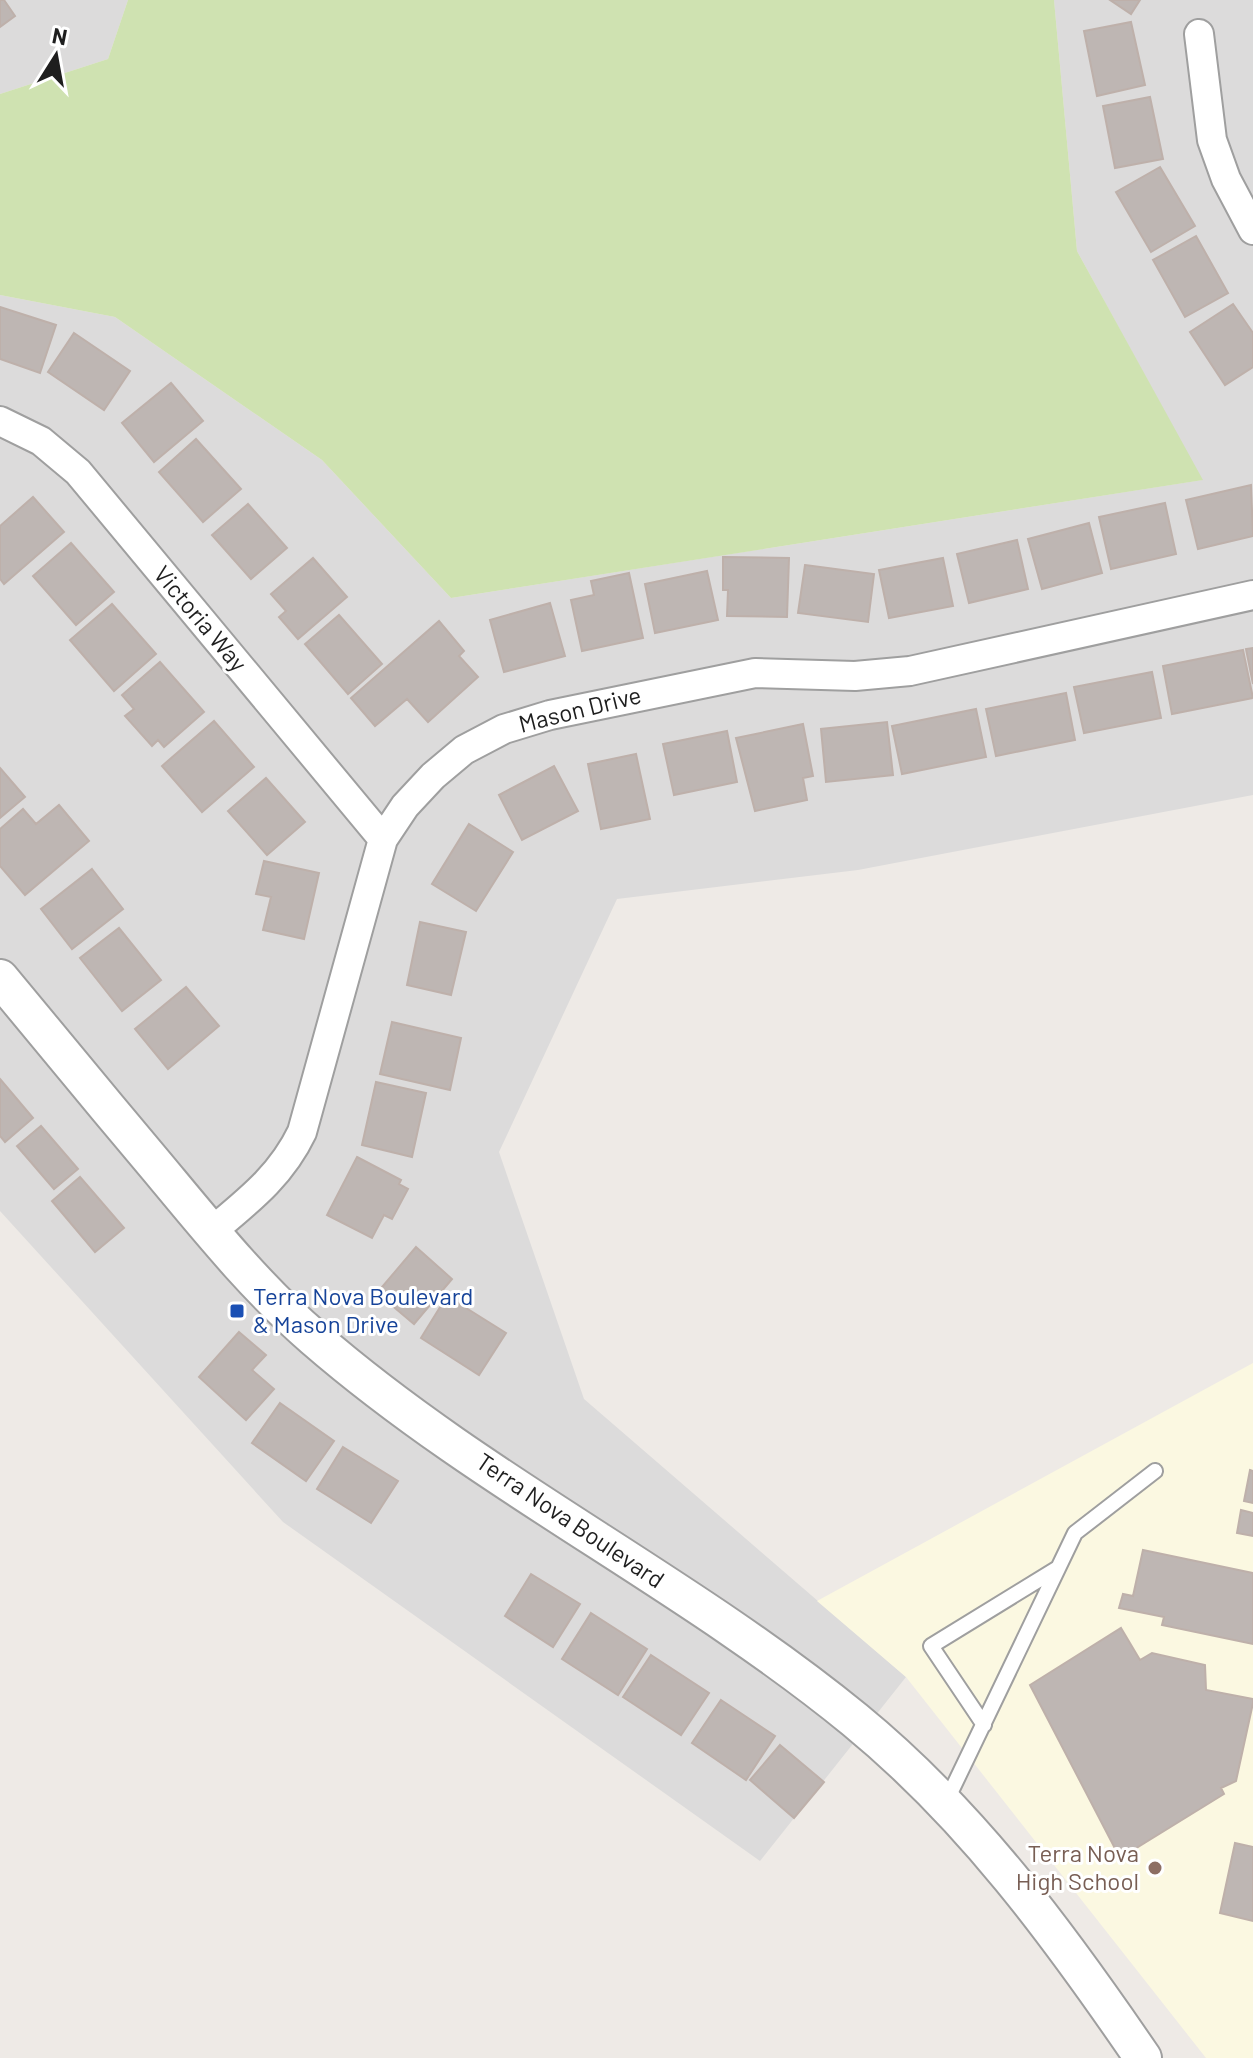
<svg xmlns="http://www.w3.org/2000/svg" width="1253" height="2058" viewBox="0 0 1253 2058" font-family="Barlow,sans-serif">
<rect width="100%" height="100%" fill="#eeeae6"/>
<path fill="#dcdbdb" d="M 0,0 L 128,0 L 108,59 L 0,94 Z
M 1054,0 L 1253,0 L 1253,795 L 858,870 L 617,899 L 499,1152 L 584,1399 L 906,1677 L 760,1861 L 283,1522 L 0,1211 L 0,295 L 115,317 L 322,460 L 451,598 L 1202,480 L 1077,251 Z"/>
<path fill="#fbf8e1" d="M 1253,1363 L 1253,2058 L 1206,2058 L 906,1677 L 817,1601 Z"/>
<path fill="#cfe2b1" d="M 128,0 L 1054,0 L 1077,251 L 1203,480 L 451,598 L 322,460 L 115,317 L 0,295 L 0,94 L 108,59 Z"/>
<path fill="#beb6b3" stroke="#beb0aa" stroke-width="2" d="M 0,0 L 4,0 L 15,16 L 0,27 Z
M 1110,0 L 1140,0 L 1131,14 Z
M 1131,22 L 1145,85 L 1097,96 L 1084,31 Z
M 1150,97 L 1163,159 L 1115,168 L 1103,106 Z
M 1160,167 L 1195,226 L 1151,252 L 1116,192 Z
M 1196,236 L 1228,293 L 1185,317 L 1153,260 Z
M 1233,304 L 1253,333 L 1253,367 L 1225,385 L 1190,332 Z
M 0,307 L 56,325 L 40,373 L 0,359 Z
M 74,333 L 130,371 L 104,410 L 48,372 Z
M 171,383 L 203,421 L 154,462 L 122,423 Z
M 196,439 L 241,489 L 203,522 L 159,472 Z
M 1251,485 L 1253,536 L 1198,549 L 1186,500 Z
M 33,497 L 64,532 L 4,584 L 0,579 L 0,526 Z
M 1165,503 L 1176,554 L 1111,569 L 1099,517 Z
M 248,504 L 287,548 L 251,579 L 212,535 Z
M 1089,523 L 1102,573 L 1042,589 L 1028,539 Z
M 1017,540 L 1028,589 L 969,603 L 957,554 Z
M 71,543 L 114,592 L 76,625 L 33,576 Z
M 723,557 L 789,558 L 787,617 L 727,616 L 728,590 L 723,590 Z
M 313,558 L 347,597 L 298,639 L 279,617 L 286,611 L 271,594 Z
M 943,558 L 953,606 L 889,618 L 879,570 Z
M 805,565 L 874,574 L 868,622 L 798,613 Z
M 707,571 L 718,620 L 655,633 L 645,584 Z
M 629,573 L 643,638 L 582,651 L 571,600 L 594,595 L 591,581 Z
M 550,603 L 565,656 L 504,672 L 490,620 Z
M 112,604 L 156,654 L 114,691 L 70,640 Z
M 339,615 L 382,664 L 348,694 L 305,644 Z
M 439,621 L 464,651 L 459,656 L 478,677 L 428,722 L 407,699 L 375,726 L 351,698 Z
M 1253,648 L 1253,684 L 1246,649 Z
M 1243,650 L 1253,698 L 1172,714 L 1163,666 Z
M 160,662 L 204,712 L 164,747 L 158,740 L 152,746 L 125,716 L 134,709 L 122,695 Z
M 1152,672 L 1161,718 L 1084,733 L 1074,687 Z
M 1066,693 L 1075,740 L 996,756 L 986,709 Z
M 976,709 L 986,757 L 902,774 L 892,726 Z
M 214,721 L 254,767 L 202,812 L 162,766 Z
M 887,722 L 893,775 L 826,782 L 821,729 Z
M 803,724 L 813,776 L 803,778 L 807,800 L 755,811 L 736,738 Z
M 727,731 L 737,782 L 674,795 L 663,744 Z
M 636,754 L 650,819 L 601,829 L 588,764 Z
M 554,766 L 578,811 L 522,840 L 499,795 Z
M 0,768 L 25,797 L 0,818 Z
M 266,778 L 305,822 L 267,855 L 228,811 Z
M 59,805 L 89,841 L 25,895 L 0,866 L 0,829 L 23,809 L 36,824 Z
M 469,824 L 513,852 L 476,911 L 432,884 Z
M 264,861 L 319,873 L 304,939 L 263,930 L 271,897 L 256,894 Z
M 92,869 L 123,909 L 72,949 L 41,909 Z
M 420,922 L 466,932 L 451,995 L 407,985 Z
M 119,928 L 161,980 L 122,1011 L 80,958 Z
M 186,987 L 219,1026 L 168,1069 L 135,1029 Z
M 392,1022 L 461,1038 L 450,1090 L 380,1074 Z
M 0,1079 L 33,1118 L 5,1142 L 0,1136 Z
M 376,1082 L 426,1093 L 412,1157 L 362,1145 Z
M 41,1126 L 78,1169 L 54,1189 L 17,1146 Z
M 357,1157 L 401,1180 L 399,1184 L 408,1189 L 392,1219 L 384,1215 L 372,1238 L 327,1215 Z
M 80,1177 L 124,1228 L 95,1252 L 52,1201 Z
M 416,1247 L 452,1279 L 414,1324 L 377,1293 Z
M 447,1296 L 506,1333 L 479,1375 L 421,1338 Z
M 239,1332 L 266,1355 L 252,1370 L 274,1389 L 246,1420 L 199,1377 Z
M 280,1403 L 334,1441 L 306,1481 L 252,1443 Z
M 343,1447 L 398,1481 L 371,1523 L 317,1489 Z
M 1250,1470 L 1253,1471 L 1253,1503 L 1244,1501 Z
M 1241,1510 L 1253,1513 L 1253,1536 L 1237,1533 Z
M 1143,1550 L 1253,1573 L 1253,1644 L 1162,1625 L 1164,1617 L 1119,1608 L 1123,1594 L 1133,1596 Z
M 531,1574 L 580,1604 L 553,1647 L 505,1616 Z
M 591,1613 L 647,1649 L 618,1695 L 562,1659 Z
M 1121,1628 L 1140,1660 L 1152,1653 L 1205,1665 L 1206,1690 L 1253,1699 L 1253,1703 L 1236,1781 L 1221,1788 L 1224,1794 L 1120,1858 L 1030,1685 Z
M 651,1655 L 709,1693 L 681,1735 L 623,1697 Z
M 721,1700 L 775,1736 L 746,1780 L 692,1743 Z
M 780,1745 L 824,1782 L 794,1818 L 750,1780 Z
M 1235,1843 L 1253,1847 L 1253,1921 L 1220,1913 Z"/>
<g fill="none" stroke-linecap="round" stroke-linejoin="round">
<g stroke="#9f9f9f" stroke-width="18">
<path id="service" d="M 984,1725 L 931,1646 L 1058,1568
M 945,1804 L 1075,1533 L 1155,1471"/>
</g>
<g stroke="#9f9f9f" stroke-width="32">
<path id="minor" d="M 1199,34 L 1212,140 L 1226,179 L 1253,230
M 0,421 L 41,441 L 78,472 L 383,839
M 211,1232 C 248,1201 281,1176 302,1132 L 383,839 L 405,806 L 433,776 L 464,750 L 504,729 L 550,715 L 755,673 L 855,676 L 910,671 L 1253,595"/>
</g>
<g stroke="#9f9f9f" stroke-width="40">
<path id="tertiary" d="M 0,978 C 53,1042 105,1105 158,1168 C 207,1227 256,1288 314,1338 C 481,1483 684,1580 855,1720 C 971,1815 1059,1935 1143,2058"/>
</g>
<use href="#service" stroke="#fff" stroke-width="14"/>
<use href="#minor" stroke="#fff" stroke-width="28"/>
<use href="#tertiary" stroke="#fff" stroke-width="36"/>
</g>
<rect fill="#1a4fb4" stroke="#fff" stroke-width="3" x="229" y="1303" width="16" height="16" rx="4"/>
<circle fill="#8d6e63" stroke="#fff" stroke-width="3" cx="1155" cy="1868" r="8"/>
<g text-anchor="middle" stroke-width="6" stroke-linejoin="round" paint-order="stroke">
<g font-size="24" fill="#1e1e1e" stroke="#fff">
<text transform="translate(200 619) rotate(50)" y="8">Victoria Way</text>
<text transform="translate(580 710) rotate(-14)" y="8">Mason Drive</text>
<text transform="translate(570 1521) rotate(34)" y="8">Terra Nova Boulevard</text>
</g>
<g font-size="24" fill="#164399" stroke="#fff" text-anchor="start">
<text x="253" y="1305">Terra Nova Boulevard<tspan x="253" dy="28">&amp; Mason Drive</tspan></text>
</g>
<g font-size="24" fill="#785e54" stroke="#fff" text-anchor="end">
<text x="1139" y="1862">Terra Nova<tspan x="1139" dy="28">High School</tspan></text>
</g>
</g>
<g transform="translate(56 56) rotate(11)" stroke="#ffffff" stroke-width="6" paint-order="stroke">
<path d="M0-6L14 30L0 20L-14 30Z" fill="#1e1e1e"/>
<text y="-12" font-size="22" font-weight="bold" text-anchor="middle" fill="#1e1e1e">N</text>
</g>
</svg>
